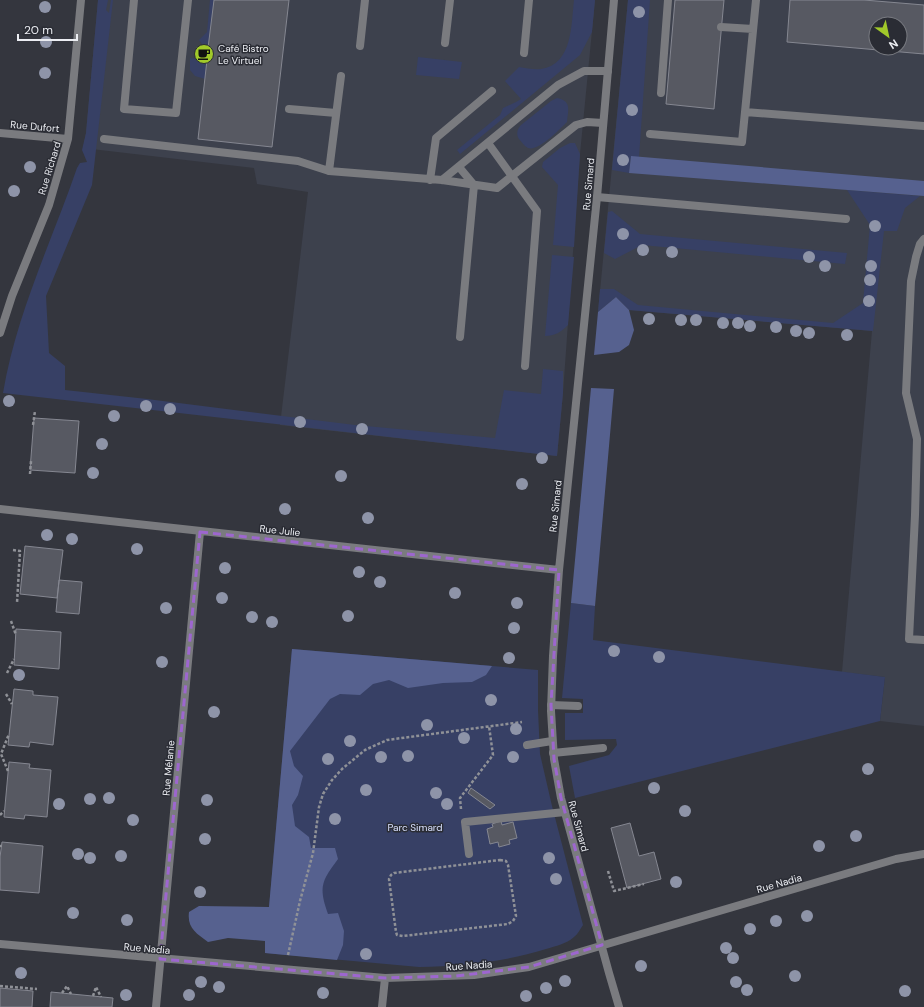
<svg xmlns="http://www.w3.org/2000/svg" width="924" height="1007" viewBox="0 0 924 1007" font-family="'DM Sans',sans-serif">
<rect width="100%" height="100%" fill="#34363e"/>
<path fill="#3d414d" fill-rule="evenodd" d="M 98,0 L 595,0 L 580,154 L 563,393 L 557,456 L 280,425 L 308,192 L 257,184 L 254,168 L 83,148 L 86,133 Z
M 628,0 L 924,0 L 924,726 L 880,721 L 885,677 L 842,672 L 872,331 L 629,310 L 616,297 L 598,312 ZM 876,24 L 900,24 L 900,48 L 876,48 Z"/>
<path fill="#374065" d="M 98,0 L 108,0 L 106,10 L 109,13 L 111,0 L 113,0 L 92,185 L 46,296 L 49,353 L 65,366 L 65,390 L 147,399 L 355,425 L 495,438 L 504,390 L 541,394 L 543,369 L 563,371 L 563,393 L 557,456 L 3,393 C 16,315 51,243 77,168 L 80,163 L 87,162 L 82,150 L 86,133 Z
M 210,0 L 214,0 L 208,48 L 201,48 L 202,44 L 199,40 L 207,32 Z
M 574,0 L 595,0 L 592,32 L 580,55 L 460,154 L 457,150 L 500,115 L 503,108 L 516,102 L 521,99 L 505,81 L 519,67 C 526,68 534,70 541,69 C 573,64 571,25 574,0 Z
M 628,0 L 650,0 L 639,157 L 631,157 L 629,173 L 612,170 Z
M 418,57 L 462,62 L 459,79 L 416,75 Z
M 190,58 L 207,60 L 205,79 L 195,76 L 190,70 Z
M 557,98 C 572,101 568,110 567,122 C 560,129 538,152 528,148 C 524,146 522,142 519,139 C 516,134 517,129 521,125 L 551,101 Z
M 570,143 L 575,143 L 580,154 L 574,247 L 553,245 L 558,185 L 542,167 L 543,162 L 560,148 Z
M 847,190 L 920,196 L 905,208 L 897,231 L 884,231 L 873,331 L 629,310 L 616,297 L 598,312 L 600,289 L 614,289 L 638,305 L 833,323 L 863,303 L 870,225 Z
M 612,211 L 640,234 L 847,253 L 845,264 L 642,245 L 615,259 L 604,253 L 608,212 Z
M 552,255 L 574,257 L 568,325 C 561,332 555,336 545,336 Z
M 571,603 L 595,606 L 593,640 L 885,677 L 880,721 L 575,798 L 569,766 L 609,755 L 617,745 L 616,739 L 565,740 L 565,713 L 583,713 L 583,699 L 562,698 Z
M 292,649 L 538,670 L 538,710 L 540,754 L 552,806 L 583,925 C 580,929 578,934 574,937 C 566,944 556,946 546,949 C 505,962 462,966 419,967 L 265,953 Z"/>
<path fill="#56618f" d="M 631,156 L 924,181 L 924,196 L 629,173 Z
M 616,297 L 629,310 L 634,330 L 629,345 L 619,352 L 594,355 L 598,312 Z
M 591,388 L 614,389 L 595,606 L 571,603 Z
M 292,649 L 492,666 L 486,675 L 472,682 L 443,683 L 408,688 L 389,680 L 373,684 L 360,695 L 340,694 L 330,699 L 290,751 L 294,766 L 303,776 L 298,795 L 292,805 L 295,826 L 309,837 L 311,848 L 335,848 L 338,859 C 322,881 318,886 328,914 L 338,913 L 344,931 L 343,945 L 337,960 L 265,953 L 265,941 L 228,938 L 208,942 C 196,933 187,928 189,912 L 199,906 L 269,907 Z"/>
<path fill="#575962" stroke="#858791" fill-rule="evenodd" d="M 214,0 L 289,0 L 272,147 L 198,139 L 207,60 L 197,58 L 199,47 L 208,48 Z
M 675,0 L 724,0 L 714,109 L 666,104 Z
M 790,0 L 864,0 L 924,5 L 924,54 L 787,42 ZM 876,24 L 900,24 L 900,48 L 876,48 Z
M 34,418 L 79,421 L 75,473 L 30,470 Z
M 25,546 L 63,550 L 57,598 L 20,594 Z
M 59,580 L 82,582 L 79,614 L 56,612 Z
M 16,629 L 61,632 L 59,669 L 14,665 Z
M 14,689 L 33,691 L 33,695 L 58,697 L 53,745 L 30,742 L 29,747 L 8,745 Z
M 9,762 L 30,764 L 29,768 L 51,770 L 47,817 L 25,815 L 24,819 L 4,817 Z
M 471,788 L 495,805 L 490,809 L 468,793 Z
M 501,821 L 502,825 L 513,822 L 517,838 L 509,840 L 510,844 L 499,847 L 498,842 L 490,844 L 487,829 L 493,827 L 492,824 Z
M 630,823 L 639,856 L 654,852 L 661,879 L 627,888 L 611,828 Z
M 2,842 L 43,846 L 39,893 L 0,890 L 0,857 Z
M 0,988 L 33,991 L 32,1007 L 0,1007 Z
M 51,992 L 113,998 L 112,1007 L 50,1007 Z"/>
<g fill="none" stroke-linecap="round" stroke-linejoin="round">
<path stroke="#8f9197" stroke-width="2.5" stroke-dasharray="3 2" stroke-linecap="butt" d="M 33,425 L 35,411
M 30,474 L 31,461
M 13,550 L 20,551 L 17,603
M 11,621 L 16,635
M 7,673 L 14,659
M 6,694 L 12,704
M 8,771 L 1,754 L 9,734
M 461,809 L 460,798 L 493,755 L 489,726
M 0,815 L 4,811
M 0,845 L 1,847
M 500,860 L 506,861 L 508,865 L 516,916 L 513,921 L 508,924 L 403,936 L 397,935 L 396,932 L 389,879 L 391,875 L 394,873 Z
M 608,871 L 614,891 L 644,884
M 288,955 L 300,901 L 313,853 L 319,807 L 323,794 L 332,780 L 342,769 L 365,750 L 387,740 L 522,722
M 0,986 L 37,989
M 62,993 L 67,986 L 71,994
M 93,996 L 96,987 L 101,997"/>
<path stroke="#7a7b7f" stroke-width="8" d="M 134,0 L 124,109 L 176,113 L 188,0
M 756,0 L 745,112 L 924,126
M 721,27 L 753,29
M 445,43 L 450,0
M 360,46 L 365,0
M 524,53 L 529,0
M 661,93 L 668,0
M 289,109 L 336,113
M 650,134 L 742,142 L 745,112
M 104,139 L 298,161 L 329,171 L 341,76
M 488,143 L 537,211 L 525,366
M 459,167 L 474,185 L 460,337
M 329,171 L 442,180 L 497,188 L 576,125 L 587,122 L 603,123
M 430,180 L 436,138 L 492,91
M 442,180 L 558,85 L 584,71 L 608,71
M 597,197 L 846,219
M 924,239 L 920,244 L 916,257 L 911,281 L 906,393 L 917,439 L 915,515 L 909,639 L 924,640
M 551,705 L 578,706
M 527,745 L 552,741
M 553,753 L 603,748
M 469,854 L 465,822 L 565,812"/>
<path stroke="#7a7b7f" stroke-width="8" d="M 614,0 L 597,197 L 559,570 L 553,656 L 551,711 L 554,759 L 561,798 L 609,973 L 619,1007
M 0,133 L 68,139
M 0,333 L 12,296 L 49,205 L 68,139 L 81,0
M 0,509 L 559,570
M 0,944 L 385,978 L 474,975 L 529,967 L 896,859 L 924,854
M 156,1007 L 200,532
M 382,1007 L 385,978"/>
</g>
<g fill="#8e94a8">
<circle cx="45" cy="7" r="6"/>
<circle cx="639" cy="12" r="6"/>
<circle cx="46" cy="42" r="6"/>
<circle cx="45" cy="73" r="6"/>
<circle cx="632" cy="110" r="6"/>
<circle cx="623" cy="160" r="6"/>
<circle cx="30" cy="167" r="6"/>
<circle cx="14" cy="191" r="6"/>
<circle cx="875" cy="226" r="6"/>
<circle cx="623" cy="234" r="6"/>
<circle cx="643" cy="250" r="6"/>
<circle cx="672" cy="252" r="6"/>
<circle cx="809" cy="257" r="6"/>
<circle cx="825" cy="266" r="6"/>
<circle cx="871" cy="266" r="6"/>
<circle cx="870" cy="280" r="6"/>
<circle cx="869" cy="301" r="6"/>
<circle cx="649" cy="319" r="6"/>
<circle cx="681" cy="320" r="6"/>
<circle cx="696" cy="320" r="6"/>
<circle cx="723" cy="323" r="6"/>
<circle cx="738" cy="323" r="6"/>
<circle cx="750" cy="326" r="6"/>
<circle cx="776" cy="327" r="6"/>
<circle cx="796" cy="331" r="6"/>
<circle cx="809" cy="333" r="6"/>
<circle cx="847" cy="335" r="6"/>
<circle cx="9" cy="401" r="6"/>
<circle cx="146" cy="406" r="6"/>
<circle cx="170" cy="409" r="6"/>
<circle cx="114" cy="416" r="6"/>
<circle cx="300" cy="422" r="6"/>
<circle cx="362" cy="429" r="6"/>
<circle cx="102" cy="444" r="6"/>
<circle cx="542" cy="458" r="6"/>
<circle cx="93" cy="473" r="6"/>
<circle cx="341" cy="476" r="6"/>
<circle cx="522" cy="484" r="6"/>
<circle cx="285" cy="509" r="6"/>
<circle cx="368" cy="518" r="6"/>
<circle cx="47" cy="535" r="6"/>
<circle cx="72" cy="539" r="6"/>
<circle cx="137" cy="549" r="6"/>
<circle cx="225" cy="568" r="6"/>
<circle cx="359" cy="572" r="6"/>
<circle cx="380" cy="582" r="6"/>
<circle cx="455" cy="593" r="6"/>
<circle cx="222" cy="598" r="6"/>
<circle cx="517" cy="603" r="6"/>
<circle cx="166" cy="608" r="6"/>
<circle cx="348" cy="616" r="6"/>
<circle cx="252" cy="617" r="6"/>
<circle cx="272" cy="622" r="6"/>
<circle cx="514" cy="628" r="6"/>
<circle cx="614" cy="651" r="6"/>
<circle cx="659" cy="657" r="6"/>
<circle cx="509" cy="658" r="6"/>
<circle cx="162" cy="662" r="6"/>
<circle cx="19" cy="675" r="6"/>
<circle cx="491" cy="700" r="6"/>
<circle cx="214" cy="712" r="6"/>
<circle cx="427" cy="725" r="6"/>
<circle cx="516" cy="729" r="6"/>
<circle cx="464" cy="738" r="6"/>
<circle cx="350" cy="741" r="6"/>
<circle cx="408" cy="756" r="6"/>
<circle cx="381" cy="757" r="6"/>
<circle cx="513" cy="757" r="6"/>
<circle cx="328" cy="759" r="6"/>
<circle cx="868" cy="769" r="6"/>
<circle cx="654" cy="788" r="6"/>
<circle cx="366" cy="790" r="6"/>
<circle cx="436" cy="793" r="6"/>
<circle cx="109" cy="798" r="6"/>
<circle cx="90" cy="799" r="6"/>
<circle cx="207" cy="800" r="6"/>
<circle cx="59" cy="804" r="6"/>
<circle cx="447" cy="804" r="6"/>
<circle cx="685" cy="811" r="6"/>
<circle cx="335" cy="819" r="6"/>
<circle cx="133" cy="820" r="6"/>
<circle cx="856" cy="836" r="6"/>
<circle cx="205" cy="839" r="6"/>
<circle cx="819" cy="846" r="6"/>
<circle cx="78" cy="854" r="6"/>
<circle cx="121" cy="856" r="6"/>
<circle cx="90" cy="858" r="6"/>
<circle cx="549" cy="858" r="6"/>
<circle cx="556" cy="879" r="6"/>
<circle cx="676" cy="882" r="6"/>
<circle cx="200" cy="892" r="6"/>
<circle cx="73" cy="913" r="6"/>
<circle cx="807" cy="916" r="6"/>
<circle cx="127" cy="920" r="6"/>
<circle cx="776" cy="921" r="6"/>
<circle cx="750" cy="929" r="6"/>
<circle cx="726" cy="948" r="6"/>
<circle cx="366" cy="954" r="6"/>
<circle cx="733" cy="958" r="6"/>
<circle cx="641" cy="966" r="6"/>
<circle cx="21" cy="973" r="6"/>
<circle cx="795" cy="976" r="6"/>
<circle cx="565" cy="981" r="6"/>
<circle cx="201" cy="982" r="6"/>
<circle cx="736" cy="982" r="6"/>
<circle cx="219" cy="987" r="6"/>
<circle cx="546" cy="988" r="6"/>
<circle cx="747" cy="990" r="6"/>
<circle cx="905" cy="991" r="6"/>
<circle cx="323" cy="993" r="6"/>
<circle cx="126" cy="995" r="6"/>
<circle cx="189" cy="995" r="6"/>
<circle cx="526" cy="996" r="6"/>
</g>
<path fill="none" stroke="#9d66cf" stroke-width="3" stroke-dasharray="8 5" stroke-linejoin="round" d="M 200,532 L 559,570 L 551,705 L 554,759 L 561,798 L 602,945 L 529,967 L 456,976 L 385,978 L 160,959 Z"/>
<defs>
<g id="cafe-disc" transform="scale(1)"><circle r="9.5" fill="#a1c92a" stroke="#2a2c34"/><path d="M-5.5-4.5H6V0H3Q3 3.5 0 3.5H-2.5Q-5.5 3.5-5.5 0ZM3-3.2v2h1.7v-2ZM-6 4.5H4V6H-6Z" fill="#111"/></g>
</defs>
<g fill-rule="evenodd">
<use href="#cafe-disc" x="204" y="54"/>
</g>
<g text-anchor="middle" stroke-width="3" stroke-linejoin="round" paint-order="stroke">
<g font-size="10" fill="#eceef3" stroke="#2a2c34" text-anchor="start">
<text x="218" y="52">Café Bistro<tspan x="218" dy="12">Le Virtuel</tspan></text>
</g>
<g font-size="10" fill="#eceef3" stroke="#2a2c34">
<text transform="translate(35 126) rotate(5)" y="4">Rue Dufort</text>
<text transform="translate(49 168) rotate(-73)" y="4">Rue Richard</text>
<text transform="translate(588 184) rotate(-85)" y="4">Rue Simard</text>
<text transform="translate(555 506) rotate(-84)" y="4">Rue Simard</text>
<text transform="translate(280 530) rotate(6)" y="4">Rue Julie</text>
<text transform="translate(168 768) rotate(-85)" y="4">Rue Mélanie</text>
<text transform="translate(579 826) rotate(75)" y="4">Rue Simard</text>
<text transform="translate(779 883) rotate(-16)" y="4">Rue Nadia</text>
<text transform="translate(147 948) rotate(5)" y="4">Rue Nadia</text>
<text transform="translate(469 965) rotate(-4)" y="4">Rue Nadia</text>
</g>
<g font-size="10" fill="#d8e0fe" stroke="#2a2c34">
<text x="415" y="831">Parc Simard</text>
</g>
</g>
<g transform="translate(888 36) rotate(147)"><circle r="19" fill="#2a2c34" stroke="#787a80"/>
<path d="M0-3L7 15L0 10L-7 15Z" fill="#a1c92a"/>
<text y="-6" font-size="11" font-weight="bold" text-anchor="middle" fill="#eceef3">N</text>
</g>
<path d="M18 34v6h59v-6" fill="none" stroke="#eceef3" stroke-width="2"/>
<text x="24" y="34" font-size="12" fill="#eceef3" stroke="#2a2c34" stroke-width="3" paint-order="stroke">20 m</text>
</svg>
